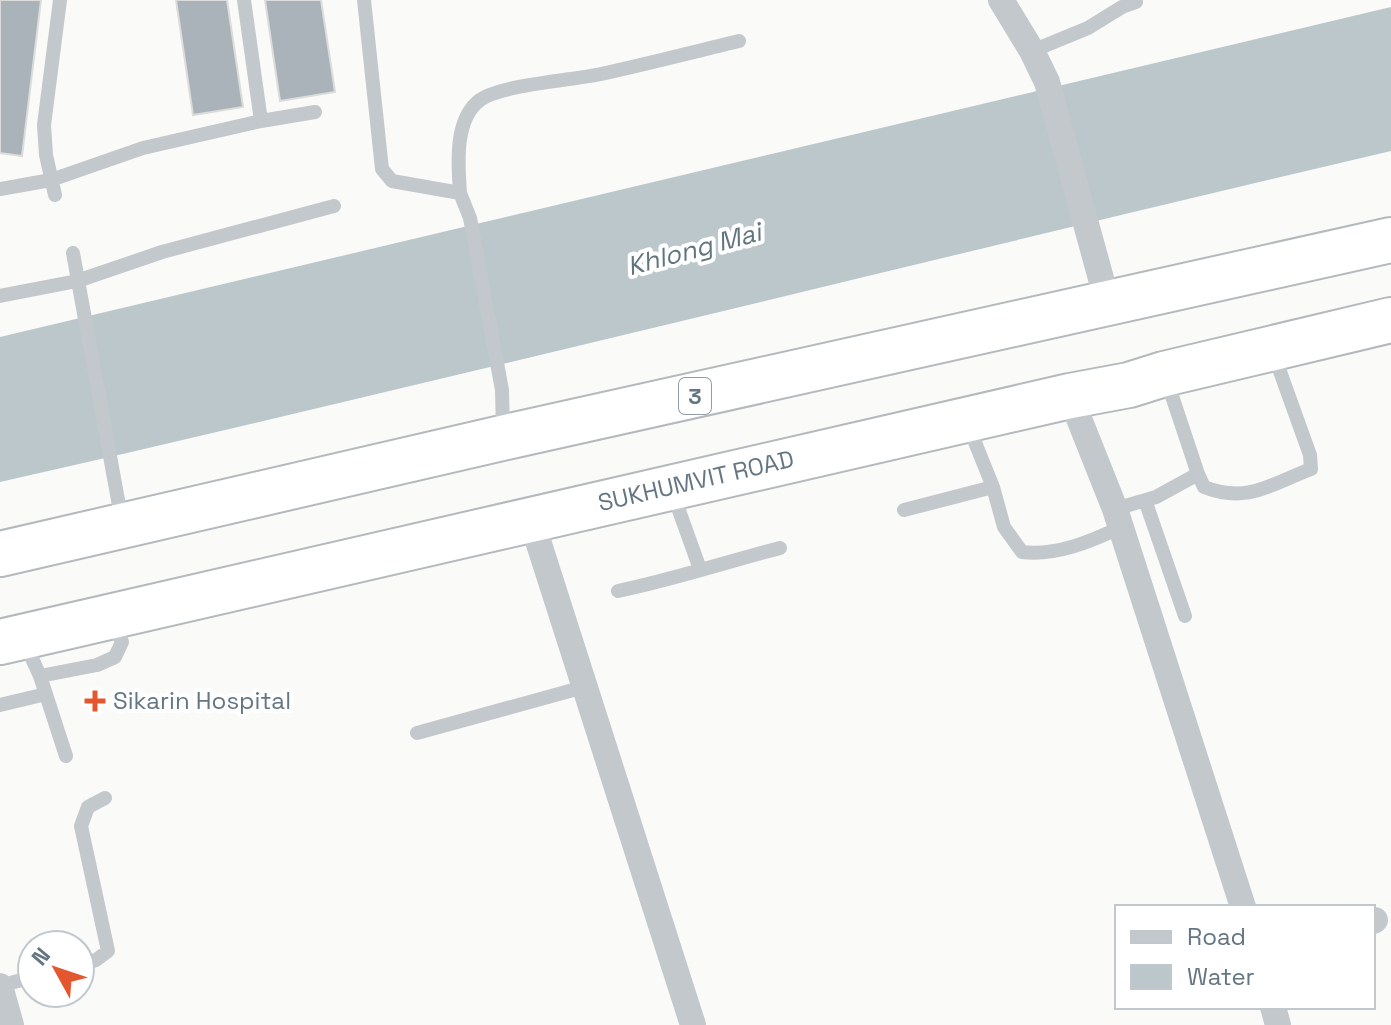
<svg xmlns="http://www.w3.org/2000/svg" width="1391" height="1025" viewBox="0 0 1391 1025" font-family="'Space Grotesk',sans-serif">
<rect width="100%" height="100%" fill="#fafaf8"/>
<path fill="#bbc7cb" d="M 1391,7 L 1391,151 C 927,260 465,376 0,482 L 0,337 Z"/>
<path fill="#aab3b9" stroke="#dcdcda" stroke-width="2" d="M 0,0 L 41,0 L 22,156 L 0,153 Z
M 176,0 L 227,0 L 243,107 L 193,115 Z
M 265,0 L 321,0 L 335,92 L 280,101 Z"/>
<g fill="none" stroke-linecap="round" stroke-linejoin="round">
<g stroke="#b4b9bd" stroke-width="48">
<path id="highway" d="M 0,554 L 515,435 L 1391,240
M 0,642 L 1070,396 L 1129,385 L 1164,374 L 1391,320"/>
</g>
<path stroke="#c3c8cc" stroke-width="14" d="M 244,0 L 261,121
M 364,0 L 382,169 L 392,181 L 460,193 L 470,218 L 502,390 L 503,433
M 1032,51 L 1088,28 L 1122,7 L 1136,2 L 1134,0
M 0,189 L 51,180 L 143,148 L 261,121 L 315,112
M 460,193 C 458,165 454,119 480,100 C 500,85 574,80 601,74 C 647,64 693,52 739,41
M 55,195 L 46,155 L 44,125 L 60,0
M 73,253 L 122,522
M 0,296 L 77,281 L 162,252 L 334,206
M 968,425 L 993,487 L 1004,527 L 1022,552 C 1056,556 1090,542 1121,527
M 1198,474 L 1204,487 C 1248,504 1271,484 1311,469 L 1310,455 L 1273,352
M 672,491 L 700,569
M 1145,500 L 1185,616
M 1115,509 L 1156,497 L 1198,474 L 1166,378
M 904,510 L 993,487
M 618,591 C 672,580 726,562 780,548
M 24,641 L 40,676 L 66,756
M 40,676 L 97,665 L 115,657 L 122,642 L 113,623
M 0,705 L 46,694
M 417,733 L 584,687
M 80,965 L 96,960 L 108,951 L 81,826 L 88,807 L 105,798
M 0,986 L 32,977"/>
<path stroke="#c3c8cc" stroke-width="26" d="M 1001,0 L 1032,51 L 1047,82 L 1108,304
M 1070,396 L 1115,509 L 1243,907
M 531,519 L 693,1025
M 1373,921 L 1375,920
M 0,986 L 11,1025
M 1273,1007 L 1278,1025"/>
<use href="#highway" stroke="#fff" stroke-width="44"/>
</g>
<path fill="#e4572e" stroke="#fff" stroke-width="3" d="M91 689h8v8h8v8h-8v8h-8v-8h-8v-8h8z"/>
<g text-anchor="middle" stroke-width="8" stroke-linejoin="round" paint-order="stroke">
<rect fill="#fff" stroke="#939fa8" stroke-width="2" x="679" y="378" width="32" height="36" rx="6"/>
<g font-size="22" font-weight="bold" fill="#657683">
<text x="695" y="404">3</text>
</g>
<g font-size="24" fill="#657683" stroke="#fff">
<text transform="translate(696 481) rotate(-13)" y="8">SUKHUMVIT ROAD</text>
</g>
<g font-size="24" fill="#657683" stroke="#fff" text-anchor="start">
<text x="113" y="709">Sikarin Hospital</text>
</g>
<g font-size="26" font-style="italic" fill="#60757c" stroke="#fff">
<text transform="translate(694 249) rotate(-15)" y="9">Khlong Mai</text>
</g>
</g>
<rect x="1115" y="905" width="260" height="104" fill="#ffffff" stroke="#c1c8cd" stroke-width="2"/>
<rect x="1131" y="931" width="40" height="12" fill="#c3c8cc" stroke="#c1c8cd" stroke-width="2"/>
<text x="1187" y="945" font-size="24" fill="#657683">Road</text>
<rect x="1131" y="965" width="40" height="24" fill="#bbc7cb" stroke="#c1c8cd" stroke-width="2"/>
<text x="1187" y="985" font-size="24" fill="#657683">Water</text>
<g transform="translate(56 969) rotate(310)"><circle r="38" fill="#ffffff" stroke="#c1c8cd" stroke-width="2"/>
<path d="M0-6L14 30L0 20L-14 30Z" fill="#e4572e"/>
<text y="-12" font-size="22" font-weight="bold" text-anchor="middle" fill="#657683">N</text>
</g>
</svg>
